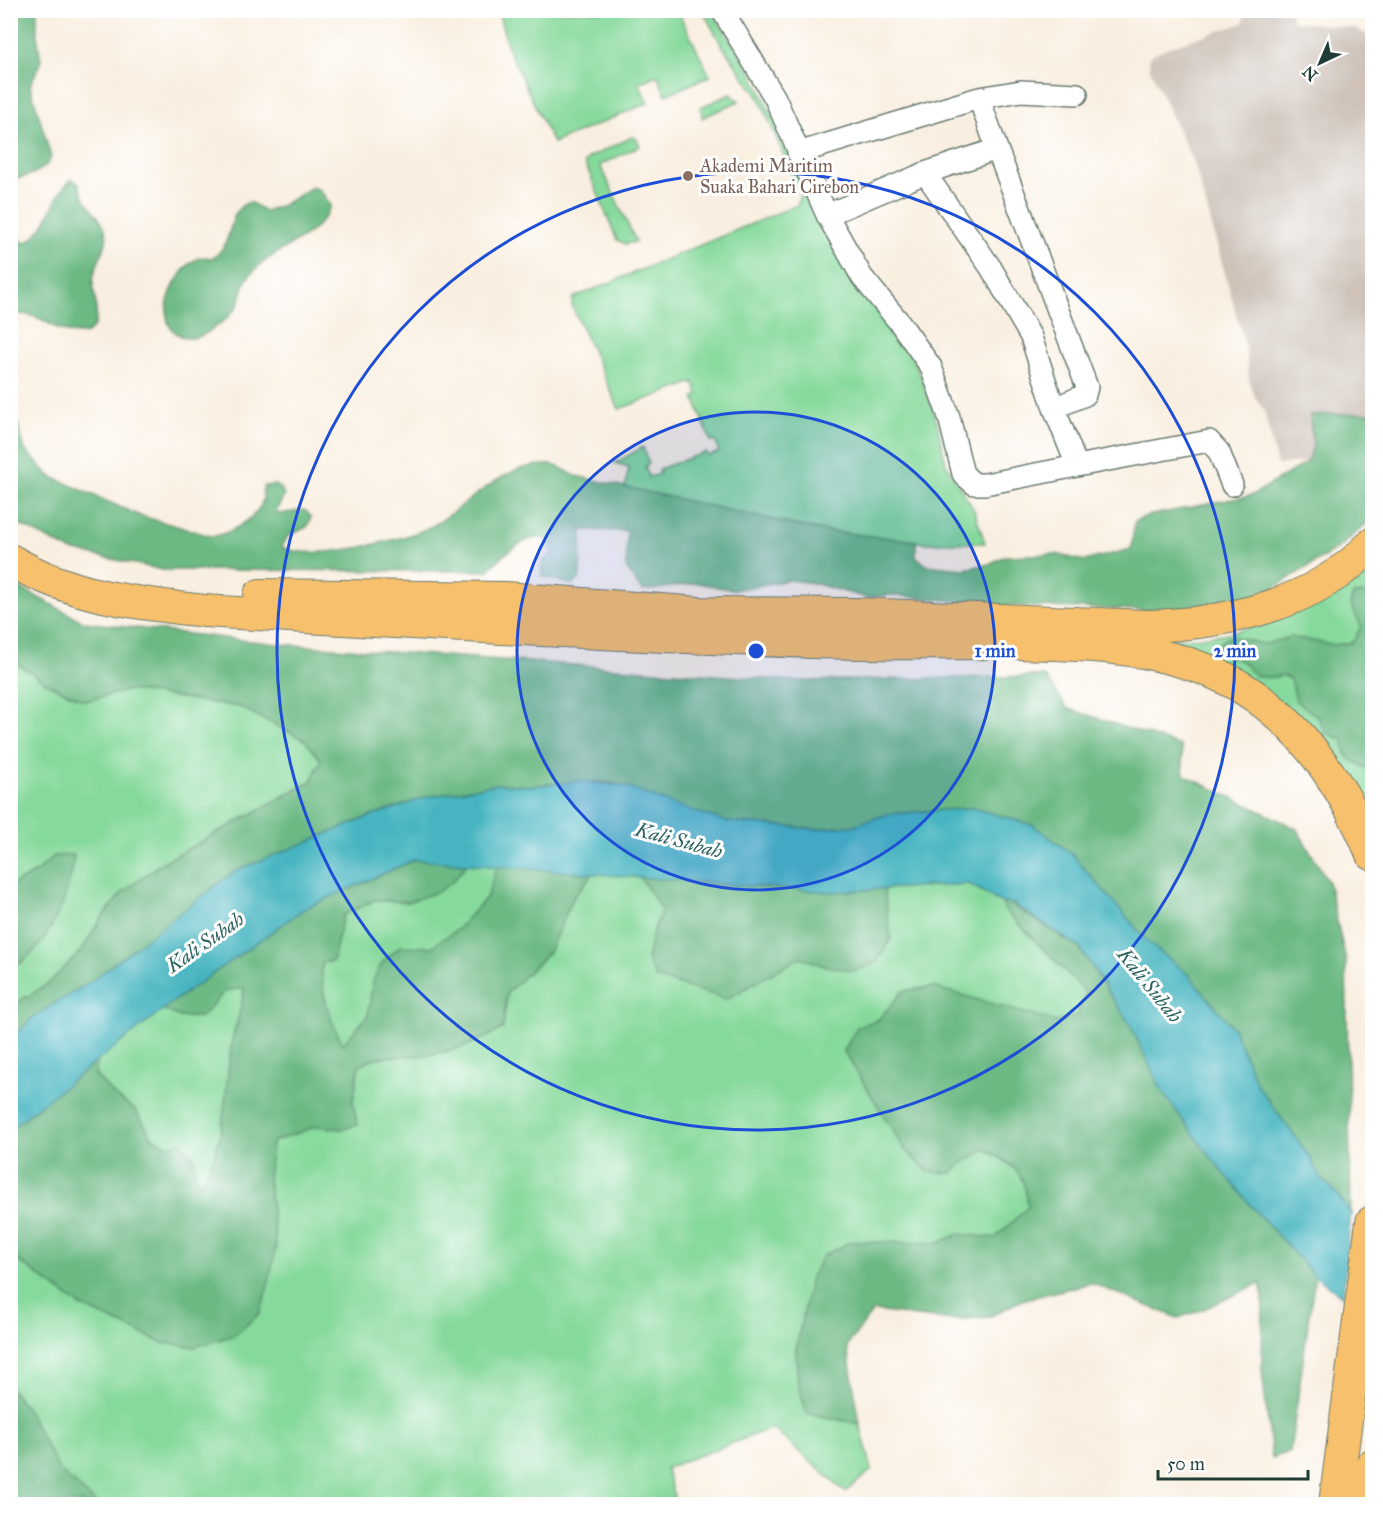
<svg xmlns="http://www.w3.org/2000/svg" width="1383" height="1515" viewBox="0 0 1383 1515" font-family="'IM FELL Great Primer',serif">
<rect width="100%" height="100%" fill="#fff"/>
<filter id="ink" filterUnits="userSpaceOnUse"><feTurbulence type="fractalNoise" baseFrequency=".0167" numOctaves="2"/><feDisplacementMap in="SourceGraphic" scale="12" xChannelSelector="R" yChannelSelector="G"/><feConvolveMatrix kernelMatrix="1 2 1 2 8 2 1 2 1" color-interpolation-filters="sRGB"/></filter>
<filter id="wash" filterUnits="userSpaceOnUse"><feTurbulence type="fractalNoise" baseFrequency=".008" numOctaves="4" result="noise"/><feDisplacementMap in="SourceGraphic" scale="24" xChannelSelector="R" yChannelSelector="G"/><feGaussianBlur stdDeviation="1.35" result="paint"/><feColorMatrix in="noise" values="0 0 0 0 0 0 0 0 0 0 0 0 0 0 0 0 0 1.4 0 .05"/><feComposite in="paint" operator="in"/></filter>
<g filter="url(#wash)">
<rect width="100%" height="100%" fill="#f9efe0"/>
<path fill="#cec2b9" d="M 1281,10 L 1291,12 L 1293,21 L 1354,28 L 1372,37 L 1372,413 L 1310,415 L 1313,447 L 1307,462 L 1277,465 L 1264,410 L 1256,399 L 1249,381 L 1246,349 L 1195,166 L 1150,69 L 1149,59 L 1151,55 L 1166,48 L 1243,23 L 1246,11 Z"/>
<path fill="#86d99c" stroke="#528b68" stroke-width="1.5" d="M 498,11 L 678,11 L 710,76 L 666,95 L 657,75 L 639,83 L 648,103 L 553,143 L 509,51 Z
M 703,11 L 712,11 L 754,76 L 810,200 L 847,273 L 908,350 L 922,379 L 937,422 L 946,464 L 974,510 L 985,543 L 926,543 L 818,530 L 625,488 L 629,467 L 615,463 L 643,447 L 649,464 L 645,466 L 649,477 L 660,474 L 659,469 L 706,452 L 708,456 L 719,452 L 715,441 L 711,442 L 694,397 L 698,395 L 694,382 L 619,409 L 572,306 L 573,298 L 797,205 L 801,195 L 759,98 L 721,44 Z
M 731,94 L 739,101 L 702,118 L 701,107 Z
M 632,137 L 637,139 L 640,146 L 600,165 L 636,242 L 626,244 L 617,240 L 585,163 L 588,158 Z
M 1372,562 L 1372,824 L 1338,767 L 1137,639 L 1193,638 L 1229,633 L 1270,622 Z
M 10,659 L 50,685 L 86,701 L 129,690 L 240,707 L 305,740 L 321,760 L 311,781 L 162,863 L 122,893 L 101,919 L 82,950 L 48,984 L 11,1007 L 11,966 L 22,963 C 45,928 71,898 74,855 L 54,856 L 38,871 L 11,886 Z
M 467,864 L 497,866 L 487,897 L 458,929 L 431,947 L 400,947 L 373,981 L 368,1016 L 343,1044 C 327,1017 321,995 322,963 L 333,961 L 343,915 L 375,900 L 408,902 L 452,882 Z
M 593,873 L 640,877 L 662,910 L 653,932 L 656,978 L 727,999 L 800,957 L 825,966 L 885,900 L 884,889 L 969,884 L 1002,903 L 1006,911 L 1086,992 L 1077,1016 L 1056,1022 L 933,987 L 903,991 L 878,1020 L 857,1027 L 844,1051 L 905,1150 L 929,1172 L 953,1173 L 962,1163 L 985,1149 C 1016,1167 1024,1170 1029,1207 L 995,1238 L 959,1234 L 939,1243 L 850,1242 L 823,1256 L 811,1277 L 796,1349 L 798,1385 L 807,1413 L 860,1424 L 872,1470 L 845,1492 L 772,1428 L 666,1468 L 676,1504 L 97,1504 L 59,1470 L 26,1408 L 11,1389 L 10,1260 L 17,1260 L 81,1306 L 163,1343 L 260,1313 L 276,1247 L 268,1178 L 272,1142 L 317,1126 L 342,1129 L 357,1125 L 353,1101 L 359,1066 C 379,1051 409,1059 433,1054 C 458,1050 481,1041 503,1028 L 507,993 L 549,952 L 573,898 Z
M 244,988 C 243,1005 237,1020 233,1037 C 223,1087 230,1142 199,1185 L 196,1173 L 167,1146 L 152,1137 L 135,1110 L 114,1095 L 95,1074 L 97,1061 L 163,1009 L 180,1017 L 201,1017 L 225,991 Z"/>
<path fill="#6cb984" stroke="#467b5c" stroke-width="1.5" d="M 11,10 L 37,11 L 37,35 L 41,62 L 30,85 L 51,157 C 45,174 26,175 11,181 Z
M 72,179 L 79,184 C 82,203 101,214 106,232 C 110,246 94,264 93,280 C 92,294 108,334 79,334 C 52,333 40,309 11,315 L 11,205 L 15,211 L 18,238 L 25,243 C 52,228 50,197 72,179 Z
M 312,187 L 320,190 L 331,205 C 319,237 284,244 259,266 C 240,283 246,286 238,305 C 232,316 203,340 190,338 C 148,333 171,275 195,260 C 200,256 206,257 212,258 C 237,244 224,209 250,202 L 265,211 L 281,206 Z
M 10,396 L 25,450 L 50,476 L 138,515 L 211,536 C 227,536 259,518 263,499 C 264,493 260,492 264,486 L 275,485 L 282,490 L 284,496 L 276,511 L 279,514 L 305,510 L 311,517 L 307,527 L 288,536 L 282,547 C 310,562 406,541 434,525 C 471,503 503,462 551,465 C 559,465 569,473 576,476 L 818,530 L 916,541 L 916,556 L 926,565 L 964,569 L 989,564 L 1005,556 L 1056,554 L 1084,561 L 1131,549 L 1135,521 L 1147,516 L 1253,495 L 1307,462 L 1313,447 L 1310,415 L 1372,413 L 1372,519 L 1339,548 L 1252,601 L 1208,612 L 1013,606 L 890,595 L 867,598 L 813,583 L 789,580 L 734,590 L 698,583 L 642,591 L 626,568 L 627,531 L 582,530 L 580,578 L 572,585 L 541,576 L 542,562 L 552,553 C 546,516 499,557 488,571 L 163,570 L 70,550 L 20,525 L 11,515 Z
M 11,583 L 84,622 L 278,644 L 799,681 L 1045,676 L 1067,708 L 1181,746 L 1184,775 L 1296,828 L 1328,881 L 1346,961 L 1351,1213 L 1335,1191 L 1321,1179 L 1310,1157 L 1257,1085 L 1233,1028 L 1188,974 L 1149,943 L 1072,854 L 1033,825 L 973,808 L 888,814 L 851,826 L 816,829 L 728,822 L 672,804 L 625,786 L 604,782 L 580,781 L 533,786 L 497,784 L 427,797 L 366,818 L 235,872 L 90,982 L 34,1016 L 11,1040 L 10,1007 L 48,984 L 82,950 L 101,919 L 122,893 L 162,863 L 311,782 L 321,760 L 305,740 L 240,707 L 129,690 L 86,701 L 50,685 L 11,659 Z
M 1362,593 L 1372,597 L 1372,772 L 1347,757 L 1343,740 L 1326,733 L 1318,717 L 1296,701 C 1289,659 1280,684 1257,676 C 1250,674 1249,667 1244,663 C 1236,657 1226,657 1218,651 L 1220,642 L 1231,636 L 1264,644 L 1291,637 L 1335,645 L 1353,642 L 1361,626 L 1350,603 L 1353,595 Z
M 74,855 C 71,891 48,954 11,966 L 11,886 L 38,871 L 54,856 Z
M 414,860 L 467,864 L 452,882 L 437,892 L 408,902 L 375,900 L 343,915 L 333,961 L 322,963 C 321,993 328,1018 343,1044 L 368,1016 L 373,981 L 382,963 L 400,946 L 431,947 L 458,929 L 487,897 L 497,866 L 593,873 L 573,898 L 549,952 L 507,993 L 503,1028 C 481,1041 458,1050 433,1054 C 409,1059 379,1051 359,1066 L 353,1101 L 357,1125 L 342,1129 L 317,1126 L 272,1142 L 268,1178 L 276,1247 L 269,1282 L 260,1313 L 235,1335 L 195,1347 L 163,1343 L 81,1306 L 17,1260 L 11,1260 L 11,1128 L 97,1061 L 95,1075 L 114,1095 L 135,1110 L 152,1137 L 167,1146 L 181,1142 L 193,1157 L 199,1184 C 230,1142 223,1086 233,1037 C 237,1020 243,1006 244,988 L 225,991 L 201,1017 L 180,1017 L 163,1009 L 304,909 Z
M 640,877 L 829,892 L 884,889 L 891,939 L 876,963 L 853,971 L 825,966 L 800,957 L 727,999 L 656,978 L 647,961 L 653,932 L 662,910 Z
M 1006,901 L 1079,948 L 1129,1023 L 1163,1093 L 1254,1209 L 1315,1276 L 1290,1452 L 1272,1458 L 1262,1371 L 1263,1298 L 1260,1283 L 1204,1309 L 1178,1318 L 1091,1283 L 1022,1300 L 989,1317 L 952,1320 L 873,1311 L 847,1346 L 860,1424 L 807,1413 L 798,1385 L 796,1349 L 811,1277 L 823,1256 L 850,1242 L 939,1243 L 959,1234 L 995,1238 L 1028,1207 C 1024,1170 1016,1167 985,1149 L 962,1163 L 953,1173 L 929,1172 L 905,1150 L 844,1051 L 857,1027 L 878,1020 L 903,991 L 933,987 L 1056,1022 L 1077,1016 L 1086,992 L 1006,911 L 1002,903 Z
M 10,1389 L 26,1408 L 59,1470 L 97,1504 L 11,1504 Z"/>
<path fill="#46b5c1" stroke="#32797a" stroke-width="1.5" d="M 580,781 L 625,786 L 672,804 L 728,822 L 816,829 L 851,826 L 888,814 L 973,808 L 1033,825 L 1072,854 L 1149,943 L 1188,974 L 1233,1028 L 1257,1085 L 1310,1157 L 1321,1179 L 1335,1191 L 1351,1213 L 1343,1297 L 1315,1276 L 1254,1209 L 1208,1154 L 1163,1093 L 1129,1023 L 1080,948 L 1012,903 L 1002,903 L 969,884 L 829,892 L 414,860 L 304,909 L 177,999 L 11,1128 L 11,1040 L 34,1016 L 90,982 L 235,871 L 366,818 L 427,797 L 497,784 L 533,786 Z"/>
</g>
<g filter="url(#ink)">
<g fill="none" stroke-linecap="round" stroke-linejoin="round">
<g stroke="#6b7b70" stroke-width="24">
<path id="minor" d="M 722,10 L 775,98 L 827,215 L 862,277 L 900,323 L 931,367 L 949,417 L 963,474 L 974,484 L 985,484 L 1077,466 L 1054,408 L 1031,337 L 991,268 L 925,173 L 827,215
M 979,98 L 997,149
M 798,153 L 979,98 L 1021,91 L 1077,94
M 925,173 L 997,149 L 1087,387 L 1085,395 L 1054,408
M 1077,466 L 1209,441 L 1219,452 L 1232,485"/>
</g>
<g stroke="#6b7b70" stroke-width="34">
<path id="highway" d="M 10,560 C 73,597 135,603 205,611 C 408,623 610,635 813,642 C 876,644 939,643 1003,643 C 1075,644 1146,644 1214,673 C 1291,707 1341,779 1372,854
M 260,595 L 506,598 L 699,613 L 859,614 L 1146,626 C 1226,624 1315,605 1372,544
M 1335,1504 L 1372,1222
M 1365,1504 L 1372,1465"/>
</g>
<use href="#minor" stroke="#fff" stroke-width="21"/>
<use href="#highway" stroke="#f7c06c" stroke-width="32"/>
</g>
</g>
<circle cx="756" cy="651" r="239" fill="#1d4ed8" fill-opacity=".12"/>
<g fill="none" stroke="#1d4ed8" stroke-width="3">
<circle cx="756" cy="651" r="239"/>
<circle cx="756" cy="651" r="479"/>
</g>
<circle fill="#8d6e63" stroke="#fff" stroke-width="2" cx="688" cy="176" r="6"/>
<g text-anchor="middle" stroke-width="6" stroke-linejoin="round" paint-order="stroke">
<g font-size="18" fill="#785e54" stroke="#fff" text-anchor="start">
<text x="700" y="172">Akademi Maritim<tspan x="700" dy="21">Suaka Bahari Cirebon</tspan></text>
</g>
<g font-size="20" font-style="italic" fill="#2b615e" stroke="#fff">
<text transform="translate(679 840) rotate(15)" y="7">Kali Subah</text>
<text transform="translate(205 942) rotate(-35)" y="7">Kali Subah</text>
<text transform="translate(1150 985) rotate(51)" y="7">Kali Subah</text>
</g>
</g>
<circle cx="756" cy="651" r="9" fill="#1d4ed8" stroke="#fff" stroke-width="3"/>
<g font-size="18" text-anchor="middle" font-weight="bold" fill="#1d4ed8" stroke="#fff" stroke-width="6" stroke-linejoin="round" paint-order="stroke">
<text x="995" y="657">1 min</text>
<text x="1235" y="657">2 min</text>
</g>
<rect width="1383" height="1515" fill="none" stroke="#fff" stroke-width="36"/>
<g transform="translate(1320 63) rotate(224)" stroke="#ffffff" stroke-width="4.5" paint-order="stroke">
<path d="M0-4.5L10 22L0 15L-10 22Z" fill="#1f3d34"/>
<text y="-9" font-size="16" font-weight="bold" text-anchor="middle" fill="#1f3d34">N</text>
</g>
<path d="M1158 1470v9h150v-9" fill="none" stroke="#1f3d34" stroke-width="3"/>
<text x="1167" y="1470" font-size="18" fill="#1f3d34" stroke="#ffffff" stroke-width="4.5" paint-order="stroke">50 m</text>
</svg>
